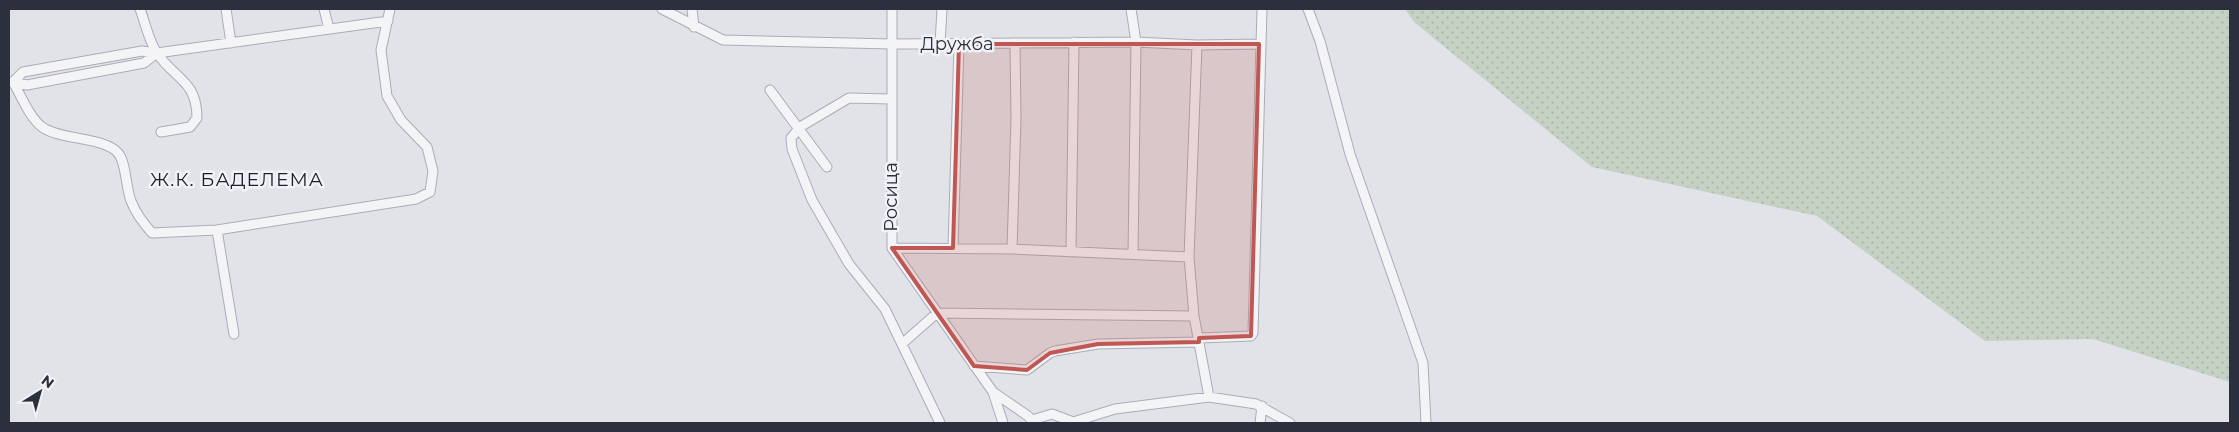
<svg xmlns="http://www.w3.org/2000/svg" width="2239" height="432" viewBox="0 0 2239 432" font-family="Montserrat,sans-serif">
<defs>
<pattern id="grass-dots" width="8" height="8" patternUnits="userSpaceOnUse" patternTransform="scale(1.25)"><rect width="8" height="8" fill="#c4d1c3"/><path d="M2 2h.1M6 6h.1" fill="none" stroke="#a9b4a9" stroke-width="1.8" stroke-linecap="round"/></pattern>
</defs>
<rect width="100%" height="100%" fill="#e1e3e8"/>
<path fill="url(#grass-dots)" d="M 1405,9 L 2230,9 L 2230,382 L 2093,339 L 1985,341 L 1817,216 L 1592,167 L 1414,22 Z"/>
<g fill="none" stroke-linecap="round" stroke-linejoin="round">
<g stroke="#aaadb5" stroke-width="11">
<path id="minor" d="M 140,9 C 145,22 149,42 157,53 C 174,79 197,80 197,118 L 190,127 L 161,132
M 226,9 L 231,43
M 324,9 L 329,29
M 662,9 L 723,40 L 892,44 L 1136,42 L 1197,45 L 1259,44
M 692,9 L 694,27
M 892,9 L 892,248 L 993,392 L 1028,416 L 1034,423
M 1131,9 L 1136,42 L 1133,254
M 1308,9 L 1320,41 L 1350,154 L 1423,363 L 1426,423
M 940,44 L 942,9
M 1197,45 L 1189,257 L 1194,316 L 1209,397
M 11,82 L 27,85 L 144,63 L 157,53
M 13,82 C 21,95 29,117 42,127 C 60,140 105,137 118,153 C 126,161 126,189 131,201 C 136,214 143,223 152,233 L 217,230 L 416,199 L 430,192 L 433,171 L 427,147 L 401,120 L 387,96 L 381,50 L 390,9
M 13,82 L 23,72 L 142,51 L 157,53 L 388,21
M 770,90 L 827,167
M 891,99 L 849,98 L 800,127 L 791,138 L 792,149 L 812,200 L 849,264 L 885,309 L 940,423
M 217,230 L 234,334
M 892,248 L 1012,249 L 1189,257
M 953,248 L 959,44
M 1012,249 L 1016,119 L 1015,43
M 1071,252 L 1074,42
M 1199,338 L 1251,336 L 1253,333 L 1262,9
M 903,343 L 937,313 L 1194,316
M 974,366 L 1027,370 L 1050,353 L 1055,351 L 1098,344 L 1199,342
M 993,392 L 1003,423
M 1032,420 L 1052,414 L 1073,422 L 1115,409 L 1209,397 L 1256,404 L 1290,423
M 1260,423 L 1262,406"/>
</g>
<use href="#minor" stroke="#f4f4f7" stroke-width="9"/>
</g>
<path fill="#bf5854" fill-opacity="0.2" stroke="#bf5854" stroke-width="4" stroke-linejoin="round" d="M 959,44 L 1259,44 L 1251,336 L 1199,338 L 1199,342 L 1098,344 L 1050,353 L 1027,370 L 974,366 L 892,248 L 953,248 Z"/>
<g text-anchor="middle" stroke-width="5" stroke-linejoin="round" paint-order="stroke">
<g font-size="18" fill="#2b2f3e" stroke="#f1f2f6">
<text x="957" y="50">Дружба</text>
<text transform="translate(891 197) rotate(-90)" y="6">Росица</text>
</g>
<g font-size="19" letter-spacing="1" fill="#1d202f" stroke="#f1f2f6">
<text x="237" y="186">Ж.К. БАДЕЛЕМА</text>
</g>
</g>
<rect width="2239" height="432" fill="none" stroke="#2b2f3e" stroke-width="20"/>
<g transform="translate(40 392) rotate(37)" stroke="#f1f2f6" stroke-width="4" paint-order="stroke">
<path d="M0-4L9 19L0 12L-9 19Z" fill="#2b2f3e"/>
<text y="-8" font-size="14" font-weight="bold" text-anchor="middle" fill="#2b2f3e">N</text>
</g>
</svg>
